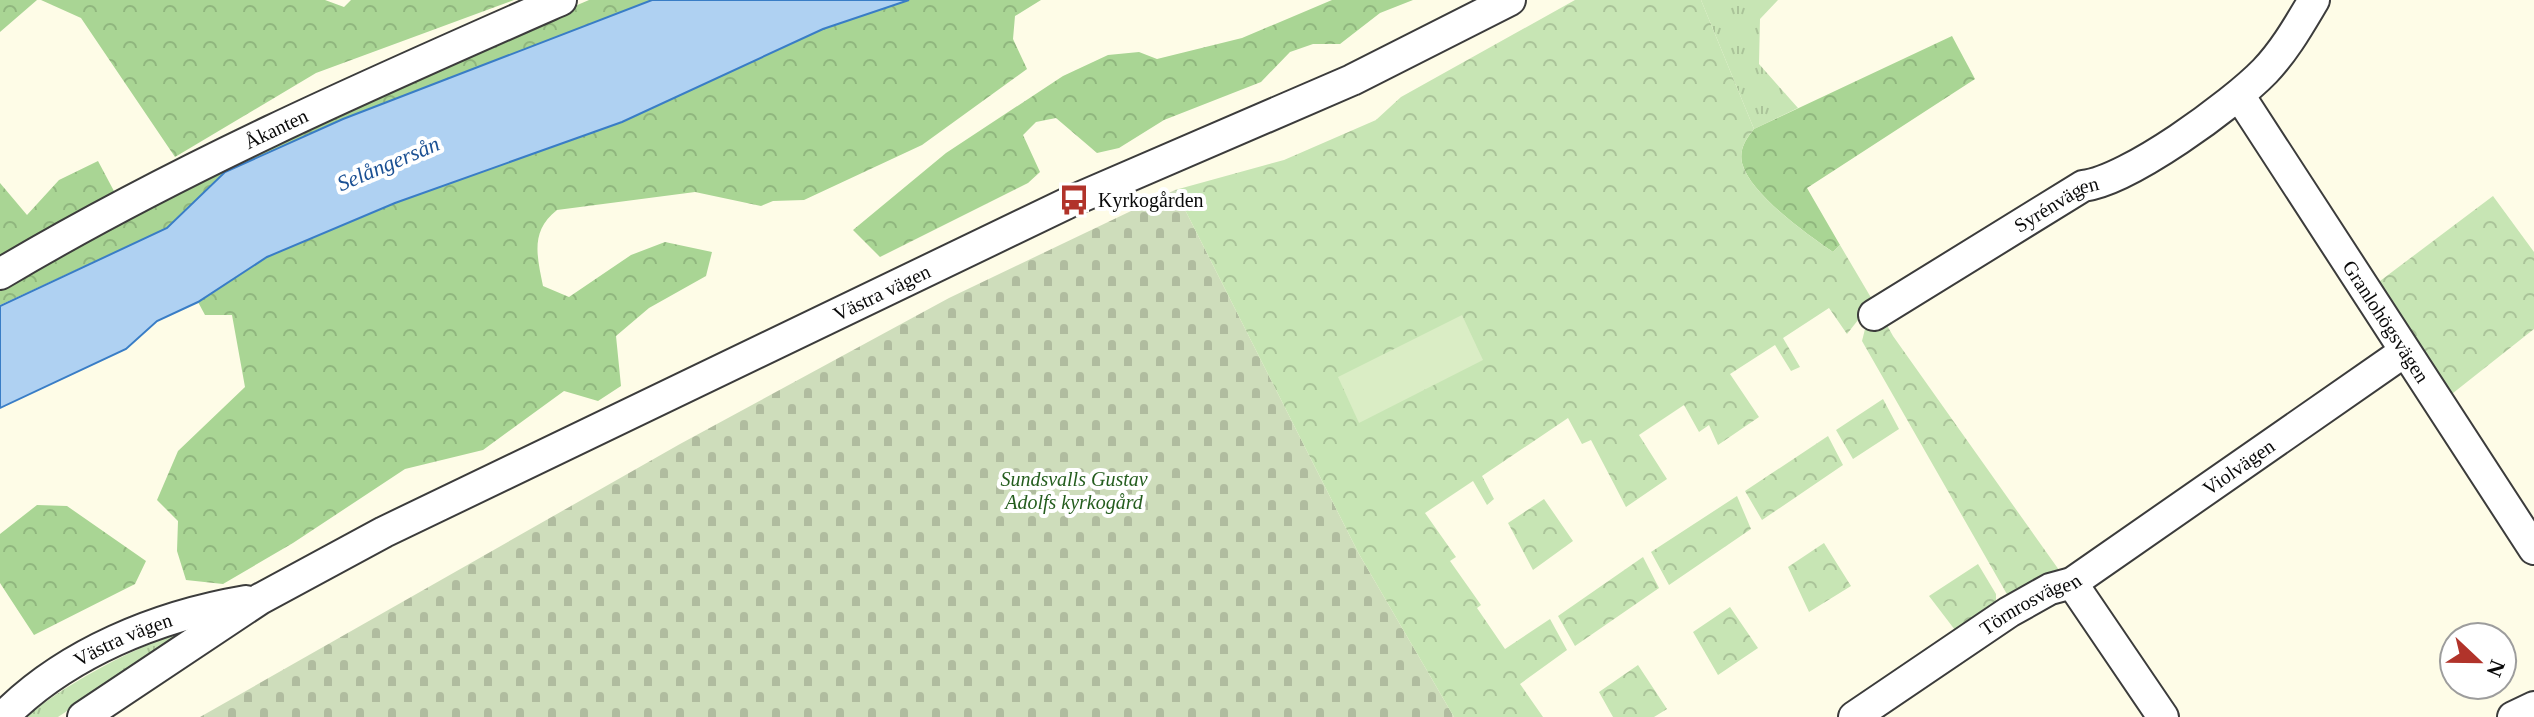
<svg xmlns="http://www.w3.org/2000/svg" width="2534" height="717" viewBox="0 0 2534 717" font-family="Georgia,serif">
<defs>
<pattern id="grass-tufts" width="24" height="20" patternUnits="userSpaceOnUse" patternTransform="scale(2)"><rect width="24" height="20" fill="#c7e5b4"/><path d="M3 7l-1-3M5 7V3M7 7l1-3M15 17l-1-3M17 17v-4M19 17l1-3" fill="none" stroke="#aac399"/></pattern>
<pattern id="forest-crowns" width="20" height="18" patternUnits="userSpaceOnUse" patternTransform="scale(2)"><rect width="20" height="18" fill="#a9d594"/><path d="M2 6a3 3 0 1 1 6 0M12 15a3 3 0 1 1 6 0" fill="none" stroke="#90b67e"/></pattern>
<pattern id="cemetery-stones" width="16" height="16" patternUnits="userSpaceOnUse" patternTransform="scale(2)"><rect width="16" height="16" fill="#ceddbb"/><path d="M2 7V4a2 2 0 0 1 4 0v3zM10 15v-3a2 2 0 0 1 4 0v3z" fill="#b0bc9f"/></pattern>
<pattern id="park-crowns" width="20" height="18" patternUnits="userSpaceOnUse" patternTransform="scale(2)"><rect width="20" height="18" fill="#c7e5b4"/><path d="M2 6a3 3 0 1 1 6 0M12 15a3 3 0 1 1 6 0" fill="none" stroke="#aac399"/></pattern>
</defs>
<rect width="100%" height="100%" fill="#fefce7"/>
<path fill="url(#grass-tufts)" d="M 1701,0 L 1778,0 L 1760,19 L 1759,64 L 1798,108 L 1754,129 Z
M 199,624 L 58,717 L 25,717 C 81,674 133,649 199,624 Z"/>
<path fill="url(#forest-crowns)" d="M 0,0 L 37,0 L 0,32 Z
M 41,0 L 325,0 L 344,7 L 351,0 L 514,0 L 316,73 L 175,157 L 81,18 Z
M 589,0 L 652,0 L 343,119 L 225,172 L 167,228 L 0,305 L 0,285 L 261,141 Z
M 909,0 L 1041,0 L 1015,16 L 1013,39 L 1027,69 L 922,145 L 804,200 L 773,201 L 761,206 L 695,192 L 557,210 C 530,231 537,256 543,286 L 569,297 L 631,255 L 665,242 L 712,252 L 706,276 L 649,308 L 616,336 L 621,386 L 598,401 L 564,391 L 483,450 L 405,469 L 293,543 L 223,584 L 186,580 L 177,551 L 178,521 L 157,500 L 178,451 L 245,387 L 232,315 L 205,315 L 198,302 L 267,257 L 395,203 L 622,122 L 823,29 Z
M 1332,0 L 1413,0 L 1380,13 L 1340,44 L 1313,44 L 1290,52 L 1261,82 L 1164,120 L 1119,148 L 1097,153 L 1056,118 L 1036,122 L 1023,135 L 1040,172 L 1028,183 L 880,257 L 853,230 L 946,153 L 1063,76 L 1108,55 L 1139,52 L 1157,59 L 1242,38 Z
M 1952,36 L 1975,79 L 1807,188 L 1840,245 L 1833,252 C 1807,234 1750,194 1742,163 C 1739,149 1746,139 1754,129 Z
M 98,161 L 115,193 L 0,258 L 0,183 L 27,215 L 59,180 Z
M 37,505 L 67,506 L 146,561 L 135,584 L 34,635 L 0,583 L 0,534 Z"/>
<path fill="url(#cemetery-stones)" d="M 1175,190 L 1359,554 L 1454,717 L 200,717 L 680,444 L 949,298 Z"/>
<path fill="url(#park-crowns)" d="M 1575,0 L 1701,0 L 1754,129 C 1746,139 1739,149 1742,163 C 1750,194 1807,234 1833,252 L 1840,245 L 1873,301 L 1847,334 L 1829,308 L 1783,338 L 1800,367 L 1791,371 L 1775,345 L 1730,374 L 1759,417 L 1718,445 L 1709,425 L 1699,432 L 1684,405 L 1639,435 L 1667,479 L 1626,507 L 1591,440 L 1582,444 L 1568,418 L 1482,476 L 1494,499 L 1487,505 L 1473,481 L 1425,513 L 1456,557 L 1450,561 L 1481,605 L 1477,608 L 1505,649 L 1550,619 L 1567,650 L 1520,684 L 1543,717 L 1454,717 L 1359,554 L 1175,190 L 1284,160 L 1376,120 L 1401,97 Z
M 2493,196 L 2534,252 L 2534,329 L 2448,397 L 2376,284 Z
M 1883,318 L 1893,336 L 2059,570 L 2008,596 L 1862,341 L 1865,329 Z
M 1883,399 L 1899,429 L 1853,459 L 1836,430 Z
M 1828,436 L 1843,465 L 1762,520 L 1745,491 Z
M 1737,496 L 1751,529 L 1669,585 L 1651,552 Z
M 1544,499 L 1573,541 L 1533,570 L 1508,523 Z
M 1824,543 L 1851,586 L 1809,612 L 1788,567 Z
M 1643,557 L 1659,588 L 1575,646 L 1558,616 Z
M 1978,564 L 1996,594 L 1996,603 L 1955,630 L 1929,596 Z
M 1730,607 L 1758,648 L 1718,675 L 1693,632 Z
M 1638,665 L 1667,709 L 1654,717 L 1613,717 L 1599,692 Z"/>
<path fill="#daedc5" d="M 1462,315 L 1483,360 L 1359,423 L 1338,377 Z"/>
<path fill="#afd1f2" stroke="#397dc6" stroke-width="2" d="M 652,0 L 909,0 L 823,29 L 622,122 L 395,203 L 267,257 L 198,302 L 157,321 L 126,349 L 0,408 L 0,306 L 167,228 L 225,172 L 343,119 Z"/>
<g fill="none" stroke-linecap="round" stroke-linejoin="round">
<g stroke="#3c3c3c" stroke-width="34">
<g id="minor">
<path id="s1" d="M 2239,95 L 2534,549"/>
<path id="s2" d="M 0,274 C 180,167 370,84 561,0"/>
<path id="s3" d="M 1874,315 L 2083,186 C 2128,181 2232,105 2265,71 C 2285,50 2299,25 2314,0"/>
<path d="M 2072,583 L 2163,717"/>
<path id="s4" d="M 3,717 C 66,653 158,616 246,601"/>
<path id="s5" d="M 83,717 L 260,599 L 384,532 L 1074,200 L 1352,80 L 1510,0"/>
<path id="s6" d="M 1854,717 L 2009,612 L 2050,589 L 2072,583 L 2404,352"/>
<path d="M 2513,717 L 2534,707"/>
</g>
</g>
<use href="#minor" stroke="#fff" stroke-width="30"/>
</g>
<defs>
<g id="bus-bare" transform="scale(2.4)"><path d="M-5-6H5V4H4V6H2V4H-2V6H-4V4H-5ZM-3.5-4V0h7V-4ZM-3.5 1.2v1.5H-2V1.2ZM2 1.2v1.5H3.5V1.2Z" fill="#b1332a" stroke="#fff" stroke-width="2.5" paint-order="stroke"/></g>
</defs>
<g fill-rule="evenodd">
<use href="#bus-bare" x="1074" y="200"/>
</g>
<g text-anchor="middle" stroke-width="8" stroke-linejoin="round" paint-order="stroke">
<g font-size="20" fill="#090909" stroke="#fff">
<text dy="7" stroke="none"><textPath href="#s2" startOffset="312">Åkanten</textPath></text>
<text dy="7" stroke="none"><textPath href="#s3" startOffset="214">Syrénvägen</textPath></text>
<text dy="7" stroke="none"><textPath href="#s5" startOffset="906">Västra vägen</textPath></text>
<text dy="7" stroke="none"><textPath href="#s1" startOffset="270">Granlohögsvägen</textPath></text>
<text dy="7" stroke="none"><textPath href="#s6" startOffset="460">Violvägen</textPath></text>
<text dy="7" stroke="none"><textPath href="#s6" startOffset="210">Törnrosvägen</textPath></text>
<text dy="7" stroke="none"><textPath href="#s4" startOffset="144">Västra vägen</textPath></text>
</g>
<g font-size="20" fill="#090909" stroke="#fff" text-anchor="start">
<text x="1098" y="207">Kyrkogården</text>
</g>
<g font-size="20" font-style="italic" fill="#245d1e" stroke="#fff">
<text x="1074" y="486">Sundsvalls Gustav<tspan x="1074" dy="23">Adolfs kyrkogård</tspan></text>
</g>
<g font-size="22" font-style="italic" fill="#1b5093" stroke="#fff">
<text transform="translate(388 163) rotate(-23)" y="8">Selångersån</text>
</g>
</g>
<g transform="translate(2478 661) rotate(112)"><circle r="38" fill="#ffffff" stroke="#9d9d9d" stroke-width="2"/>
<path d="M0-6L14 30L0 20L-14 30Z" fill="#b1332a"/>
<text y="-12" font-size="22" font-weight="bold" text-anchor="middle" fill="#090909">N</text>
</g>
</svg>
